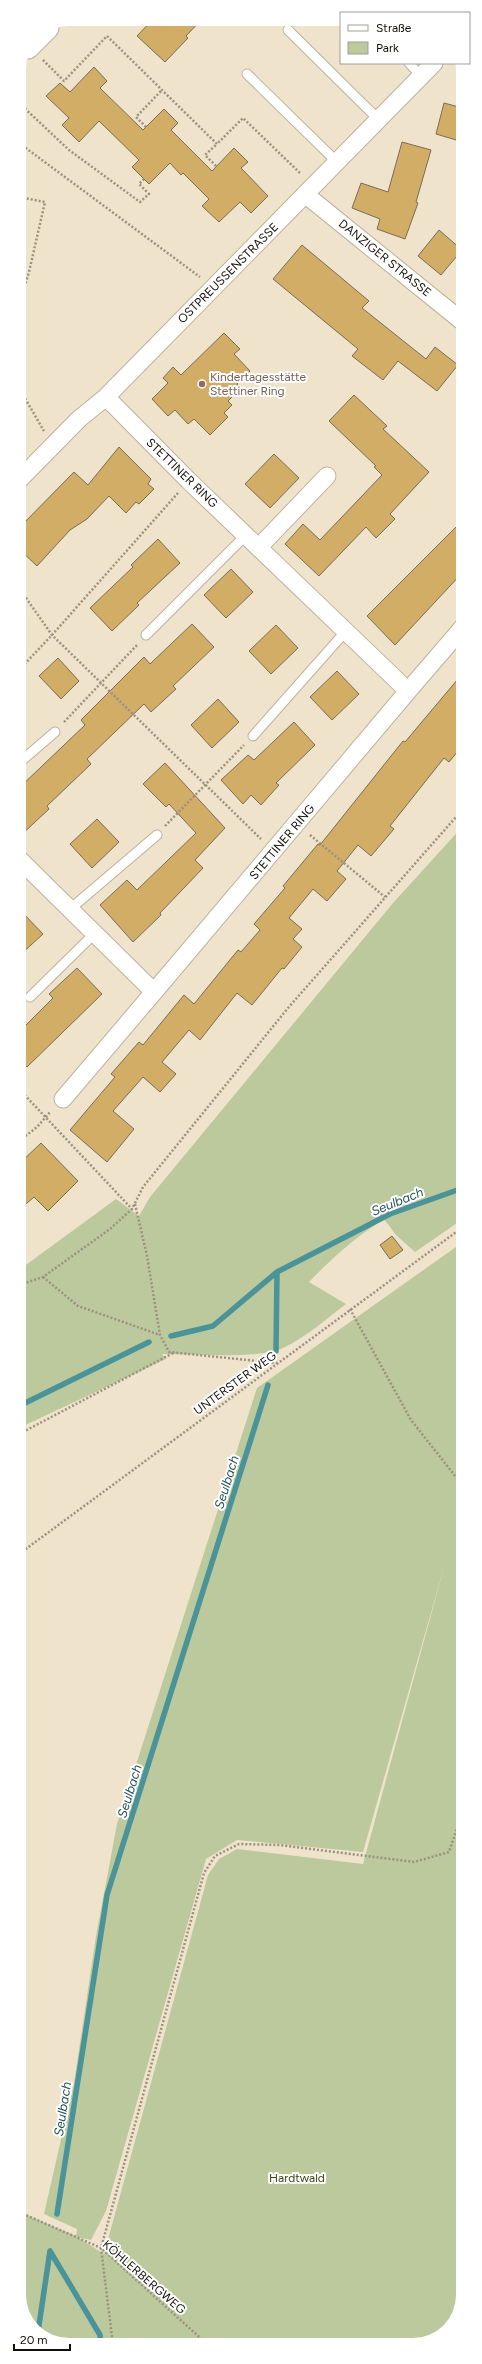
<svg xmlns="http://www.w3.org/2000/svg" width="482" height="2364" viewBox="0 0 482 2364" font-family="Figtree,sans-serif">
<rect width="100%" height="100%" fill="#f0e3cc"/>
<path fill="#bbc99c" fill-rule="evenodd" d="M 463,826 L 463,1219 L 415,1252 L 396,1235 L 384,1219 C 356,1237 332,1258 309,1282 L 346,1304 C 326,1319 304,1339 281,1349 C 255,1359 192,1354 162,1354 L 166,1359 L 19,1428 L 19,1270 L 116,1199 L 139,1216 L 150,1197 L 393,903 Z
M 463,1242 L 463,2295 L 451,2328 L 420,2345 L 63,2345 L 34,2331 L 19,2302 L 19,2212 L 76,2236 L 77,2229 L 44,2214 L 74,2083 L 96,1936 L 117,1824 L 257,1388 ZM 446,1560 L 363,1864 L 237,1849 L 219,1859 L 208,1875 L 104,2254 L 77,2237 L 91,2240 L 106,2211 L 206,1859 L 237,1840 L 363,1852 Z"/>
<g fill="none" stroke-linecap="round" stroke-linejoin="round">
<path stroke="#4a9399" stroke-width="5.5" d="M 171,1336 L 213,1326 L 277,1272 L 390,1214 L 463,1188
M 276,1351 L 277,1272
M 19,1406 L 149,1342
M 57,2214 L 107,1895 L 268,1385
M 50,2251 L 100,2335 L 101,2345
M 38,2332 L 50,2251"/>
</g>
<path fill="#d2ad66" stroke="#786d59" d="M 153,19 L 202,19 L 186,36 L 188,38 L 165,62 L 137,36 Z
M 94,67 L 107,81 L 100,88 L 143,130 L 164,109 L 178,123 L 171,130 L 212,171 L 234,148 L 248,162 L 241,168 L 268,196 L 251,213 L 240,202 L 219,222 L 202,206 L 209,199 L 183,173 L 181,175 L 170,163 L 149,184 L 132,167 L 139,160 L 99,121 L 79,142 L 62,125 L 69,118 L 46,96 L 60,83 L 70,92 Z
M 444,103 L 463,108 L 463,142 L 436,134 Z
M 402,142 L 431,150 L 416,202 L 418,203 L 405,239 L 377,229 L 380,219 L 352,208 L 361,183 L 388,192 Z
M 439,230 L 462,250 L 441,275 L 418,256 Z
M 302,245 L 369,301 L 362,308 L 426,359 L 435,347 L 458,365 L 437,391 L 398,361 L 383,380 L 352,356 L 358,349 L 273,279 Z
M 224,333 L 240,349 L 234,354 L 250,371 L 237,384 L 241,388 L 228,401 L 232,405 L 224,413 L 228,417 L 210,435 L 194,419 L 188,424 L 175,410 L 168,416 L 152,399 L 168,383 L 163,378 L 173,367 L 181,375 Z
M 354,395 L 387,426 L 383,429 L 429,472 L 390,514 L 395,519 L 376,538 L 366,527 L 319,576 L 285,544 L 303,524 L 320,540 L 382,475 L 374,467 L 376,466 L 329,421 Z
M 119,447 L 151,479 L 148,484 L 154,489 L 139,504 L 136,502 L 126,513 L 109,496 L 87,519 L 70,530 L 37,566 L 19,549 L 19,528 L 74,472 L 88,485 Z
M 274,454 L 299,478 L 270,508 L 245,484 Z
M 463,520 L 463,572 L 395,645 L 367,616 Z
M 158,539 L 180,563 L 137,603 L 139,605 L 112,631 L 90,608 L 133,567 L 131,565 Z
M 231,569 L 253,592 L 226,618 L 204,595 Z
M 192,624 L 214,647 L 173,686 L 176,689 L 151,712 L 144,704 L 87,759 L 91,764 L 47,806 L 49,809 L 19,837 L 19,788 L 85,725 L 81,720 L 144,657 L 150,664 Z
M 276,625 L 298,648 L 271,674 L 249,651 Z
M 58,658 L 79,681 L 61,699 L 39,676 Z
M 337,671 L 359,694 L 332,720 L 310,697 Z
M 463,673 L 463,745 L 449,762 L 444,758 L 390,826 L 394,829 L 371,856 L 358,845 L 337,871 L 346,879 L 327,901 L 313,889 L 289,918 L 302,929 L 293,939 L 302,947 L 284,969 L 282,968 L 252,1005 L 237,993 L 200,1040 L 189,1030 L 162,1062 L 176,1074 L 160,1092 L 143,1077 L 113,1111 L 134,1129 L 107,1162 L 70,1130 L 115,1077 L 111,1074 L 139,1042 L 143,1045 L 184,995 L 194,1004 L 238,950 L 241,952 L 260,930 L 254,924 L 285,888 L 283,886 L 318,844 L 320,845 L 403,741 L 405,742 Z
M 218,699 L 239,722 L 212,748 L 191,725 Z
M 294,722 L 315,745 L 276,783 L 279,785 L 261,805 L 251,795 L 243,804 L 221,780 L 248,755 L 254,760 Z
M 165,763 L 225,828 L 195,860 L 203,868 L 160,913 L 161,915 L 133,942 L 100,905 L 127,880 L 137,890 L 196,833 L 169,804 L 166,807 L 143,784 Z
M 97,819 L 119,842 L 92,868 L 70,844 Z
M 19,909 L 43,934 L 19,956 Z
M 77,968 L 102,994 L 27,1067 L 19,1059 L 19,1032 L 53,998 L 49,994 Z
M 41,1143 L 78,1181 L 48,1211 L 34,1197 L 19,1210 L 19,1164 Z
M 392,1236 L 403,1250 L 390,1259 L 380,1245 Z"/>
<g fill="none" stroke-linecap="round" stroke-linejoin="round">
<g stroke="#beb29c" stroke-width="11">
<path id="service" d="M 288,30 L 379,120
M 409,63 L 421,76
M 247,74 L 338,163
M 146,635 L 247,534
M 253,736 L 346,631
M 19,763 L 55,732
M 69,910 L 157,835
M 30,997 L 94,934"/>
</g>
<g stroke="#beb29c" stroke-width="19">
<path id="minor" d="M 306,195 L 463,322
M 19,480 L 79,419 L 106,397 L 434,63
M 259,547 L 327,476
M 408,691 L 463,627
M 19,859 L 154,992 L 408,691 L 189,481 L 106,397
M 63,1099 L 154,992"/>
</g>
<g stroke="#beb29c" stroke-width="23">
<path id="tertiary" d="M 28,48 L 48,28"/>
</g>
<path stroke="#9b9180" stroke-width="2.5" stroke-dasharray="2 2" stroke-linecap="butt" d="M 43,60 L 64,81 L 107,36 L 217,144 L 243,118 L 301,174
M 19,103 L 69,150 L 140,202 L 149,194 L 139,184 L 144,179
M 146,127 L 136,117 L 162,90
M 19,143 L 200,277
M 216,166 L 205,155 L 217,144
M 19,197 L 45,202 L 29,272 L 19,305
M 19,388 L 44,431
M 19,588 L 52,635 L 261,839
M 19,670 L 52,635 L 178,493
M 64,722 L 137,645
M 165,826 L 244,745
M 310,835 L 385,897
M 19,1089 L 132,1209
M 19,1141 L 37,1127 L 51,1111
M 135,1204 L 147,1256 L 160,1335 L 169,1352 L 277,1363
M 43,1277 L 78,1306 L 160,1335
M 19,1285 L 43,1277 L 110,1229 L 132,1209 L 143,1187 L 288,1008 L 463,809
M 350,1309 L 411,1420 L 463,1486
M 19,1434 L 175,1352
M 19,1554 L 463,1227
M 19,2212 L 101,2248 L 208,2345
M 113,2345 L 101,2248 L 204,1873 L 215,1856 L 239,1844 L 280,1845 L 414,1862 L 449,1852 L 463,1811"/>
<use href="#service" stroke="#fff" stroke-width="9"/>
<use href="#minor" stroke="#fff" stroke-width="17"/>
<use href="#tertiary" stroke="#fff" stroke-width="21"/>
</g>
<circle fill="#8d6e63" stroke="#fff" stroke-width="1.5" cx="202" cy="384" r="4"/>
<g text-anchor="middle" stroke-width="4" stroke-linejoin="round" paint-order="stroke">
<g font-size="12" fill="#140f08" stroke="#fff">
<text transform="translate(385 258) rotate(39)" y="4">DANZIGER STRASSE</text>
<text transform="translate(228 273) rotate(-45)" y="4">OSTPREUSSENSTRASSE</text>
<text transform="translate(182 473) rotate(44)" y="4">STETTINER RING</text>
<text transform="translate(282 842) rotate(-50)" y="4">STETTINER RING</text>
<text transform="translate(235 1383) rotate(-36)" y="4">UNTERSTER WEG</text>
<text transform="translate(144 2277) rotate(41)" y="4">KÖHLERBERGWEG</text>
</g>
<g font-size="12" fill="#785e54" stroke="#fff" text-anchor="start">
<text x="210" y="381">Kindertagesstätte<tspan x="210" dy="14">Stettiner Ring</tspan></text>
</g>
<g font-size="12" fill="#38450f" stroke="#fff">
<text x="297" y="2182">Hardtwald</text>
</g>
<g font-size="13" font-style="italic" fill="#245358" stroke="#fff">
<text transform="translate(397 1201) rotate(-22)" y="5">Seulbach</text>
<text transform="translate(226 1482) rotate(-73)" y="5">Seulbach</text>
<text transform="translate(129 1791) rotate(-73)" y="5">Seulbach</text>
<text transform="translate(62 2109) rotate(-81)" y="5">Seulbach</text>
</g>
</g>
<path d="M0 0H482V2364H0ZM69 26H413A43 43 0 0 1 456 69V2295A43 43 0 0 1 413 2338H69A43 43 0 0 1 26 2295V69A43 43 0 0 1 69 26Z" fill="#fff" fill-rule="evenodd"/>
<rect x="340" y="12" width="130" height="52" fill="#ffffff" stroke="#a19f9c"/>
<rect x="348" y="25" width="20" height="6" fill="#ffffff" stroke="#a19f9c"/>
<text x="376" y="32" font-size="12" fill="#140f08">Straße</text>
<rect x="348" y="42" width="20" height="12" fill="#bbc99c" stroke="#a19f9c"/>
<text x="376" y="52" font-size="12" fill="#140f08">Park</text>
<path d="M14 2344v6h56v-6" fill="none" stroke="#140f08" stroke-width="2"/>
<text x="20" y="2344" font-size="12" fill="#140f08" stroke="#ffffff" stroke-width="3" paint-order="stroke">20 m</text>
</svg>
